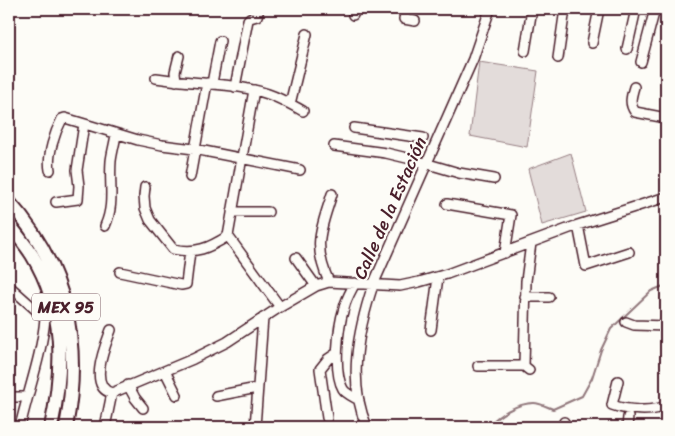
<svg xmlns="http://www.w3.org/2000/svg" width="675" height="436" viewBox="0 0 675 436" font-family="Sriracha,sans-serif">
<rect width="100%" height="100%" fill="#fdfcf7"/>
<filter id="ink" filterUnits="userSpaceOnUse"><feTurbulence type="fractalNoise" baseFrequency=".02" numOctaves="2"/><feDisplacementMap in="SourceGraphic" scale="10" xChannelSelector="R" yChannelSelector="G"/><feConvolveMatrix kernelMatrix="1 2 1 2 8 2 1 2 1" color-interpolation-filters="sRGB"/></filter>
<g filter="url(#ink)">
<path fill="#e3dcda" stroke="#967e82" d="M 479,62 L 538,71 L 527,147 L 470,136 Z
M 571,153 L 586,212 L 542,225 L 528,169 Z"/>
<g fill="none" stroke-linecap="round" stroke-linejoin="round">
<path stroke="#91777b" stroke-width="2" d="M 487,427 C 498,415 517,403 534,403 C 540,403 547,407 553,409 L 582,396 L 592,378 L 601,350 L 611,329 L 651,291 L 666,285"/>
<g stroke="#4a1f2b" stroke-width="12">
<path id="minor" d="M 406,9 L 404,19 L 415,21
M 661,9 L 666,9
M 353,15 L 355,9
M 592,43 L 599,9
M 627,49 L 636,9
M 525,51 L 532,9
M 558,58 L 565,9
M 641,62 L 655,9
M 156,78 C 193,84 232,82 268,94 C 280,98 292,105 303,111
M 176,81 L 175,72 L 179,56
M 212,83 L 220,41
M 235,87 L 248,20 L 250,18 L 257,16 L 259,9
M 634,87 C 631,97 629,104 635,112 L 666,118
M 254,90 L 228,236 L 280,307
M 290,104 L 307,34
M 354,128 L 423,138
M 334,146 L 386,153 L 411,159 L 459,173 L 494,179
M 50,170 C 47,155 55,132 62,119 L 65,118 L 138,140 L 162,145 L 194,149 L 300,170
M 190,177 L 207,83
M 145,187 L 144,196 L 145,208 L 150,220 L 173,249 C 196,254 209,248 228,236
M 56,202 L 78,199 L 79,186 L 77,170 L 84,124
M 447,204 L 511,215 L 505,253
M 232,212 L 268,212
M 578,225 L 586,266 L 629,252
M 105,226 C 115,204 109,185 111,161 C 112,152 115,143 116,134
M 296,258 L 316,286
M 120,272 L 181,285 L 186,284 L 190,251
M 329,282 C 312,244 321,230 332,194
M 355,283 C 351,291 346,299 344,308 C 338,327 333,372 343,389 C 346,394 354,397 359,400
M 9,286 L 45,318 C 42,355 28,391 20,427
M 525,297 L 549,297
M 626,322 L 634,325 L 666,326
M 111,330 C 106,344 87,387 112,393
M 431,330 L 438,277
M 478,366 L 524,366
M 529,370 L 524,366 L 526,281 L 531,243
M 165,371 L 177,395
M 618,381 L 612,405 C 625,410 655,413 666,405
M 128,385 L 135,398 L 143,408
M 112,393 L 193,359 L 227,342 L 280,307 L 316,286 L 329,282 L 400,286 L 419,282 L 447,274 L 578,225 L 666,197
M 216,396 L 257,388
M 9,397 L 26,397
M 327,418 L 320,369 L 328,359 L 337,353
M 105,427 L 112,393
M 255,427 L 263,318
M 367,427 C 347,381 358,331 373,285 L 473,59 L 490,9
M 564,427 L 564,422
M 627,427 L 628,417"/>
</g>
<g stroke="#4a1f2b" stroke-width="16">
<path id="highway" d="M 9,202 C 67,266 82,344 66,427
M 9,224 C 16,234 25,244 32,255 C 65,309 64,367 51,427"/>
</g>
<use href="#minor" stroke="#fdfcf7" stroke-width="9"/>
<use href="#highway" stroke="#fdfcf7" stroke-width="12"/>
</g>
</g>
<g text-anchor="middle" stroke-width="4.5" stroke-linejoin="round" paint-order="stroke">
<rect fill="#fdfcf7" stroke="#806168" stroke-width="1" x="32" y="293.5" width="68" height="27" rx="4"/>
<g font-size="16" font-weight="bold" fill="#4a1f2b">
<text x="66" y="313">MEX 95</text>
</g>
<g font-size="18" fill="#4a1f2b" stroke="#fdfcf7">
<text transform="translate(390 208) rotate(-66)" y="6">Calle de la Estación</text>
</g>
</g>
<rect width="675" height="436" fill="none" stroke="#fdfcf7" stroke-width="30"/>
<rect x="15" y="15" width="645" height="406" fill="none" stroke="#4a1f2b" stroke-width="2" filter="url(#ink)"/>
</svg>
